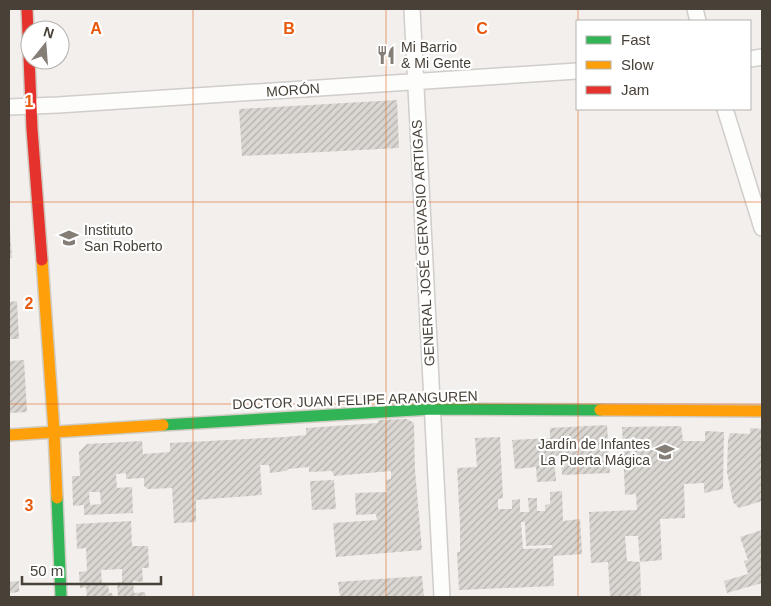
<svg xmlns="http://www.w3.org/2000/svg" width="771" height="606" viewBox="0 0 771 606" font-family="Helvetica,sans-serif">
<defs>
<pattern id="building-hatch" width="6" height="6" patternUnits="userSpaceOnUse" patternTransform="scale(1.25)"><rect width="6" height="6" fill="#dad7d3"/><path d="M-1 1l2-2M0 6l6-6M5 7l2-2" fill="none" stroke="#b3b0ac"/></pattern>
</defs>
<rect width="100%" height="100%" fill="#f2efec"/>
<path fill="url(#building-hatch)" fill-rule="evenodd" d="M 397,100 L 399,148 L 242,156 L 239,109 Z
M 9,231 L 10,231 L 12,258 L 9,258 Z
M 17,301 L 19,339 L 9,339 L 9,302 Z
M 24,360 L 27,412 L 9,413 L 9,361 Z
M 407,419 L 414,423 L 415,470 L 422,550 L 336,557 L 333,523 L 377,520 L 376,514 L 356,515 L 355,493 L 387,492 L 386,480 L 391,479 L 391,471 L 334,476 L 332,471 L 309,472 L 309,467 L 288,469 L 286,471 L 270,473 L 269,465 L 260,465 L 262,495 L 196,500 L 196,522 L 174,523 L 172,488 L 148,489 L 144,486 L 144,478 L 126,479 L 126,473 L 116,474 L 117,488 L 132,487 L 133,513 L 84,515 L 84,505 L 73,506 L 72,476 L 80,476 L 79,452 L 87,444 L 142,441 L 143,454 L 170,452 L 170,443 L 285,437 L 306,435 L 306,428 L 378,423 L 378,420 ZM 89,492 L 100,492 L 101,504 L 90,505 Z
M 607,425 L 610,473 L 562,475 L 561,455 L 554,456 L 556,481 L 537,482 L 536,467 L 515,469 L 512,440 L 550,438 L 550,428 Z
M 681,426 L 683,441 L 705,441 L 705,431 L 724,432 L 723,489 L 704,493 L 704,483 L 684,484 L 685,518 L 660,519 L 662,560 L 640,562 L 638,536 L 625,536 L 627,561 L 640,562 L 641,597 L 610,597 L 608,562 L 591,563 L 589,512 L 637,510 L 636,494 L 625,495 L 622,427 Z
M 750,428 L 762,429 L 762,501 L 739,508 L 733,502 L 727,472 L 728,440 L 730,433 L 750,434 Z
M 500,437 L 503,498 L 498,499 L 498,509 L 512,509 L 512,500 L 520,499 L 520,512 L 529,512 L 528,498 L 537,498 L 537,511 L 545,511 L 545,505 L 550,504 L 550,492 L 562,491 L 563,521 L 580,519 L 582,554 L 553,556 L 554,586 L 459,590 L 457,552 L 460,552 L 460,524 L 457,468 L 477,467 L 475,438 ZM 521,522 L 525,522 L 526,546 L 552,545 L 552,548 L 523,549 Z
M 334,480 L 336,509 L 312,510 L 310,481 Z
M 131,521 L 132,546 L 148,546 L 149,568 L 142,568 L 143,582 L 133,581 L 134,593 L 145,592 L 146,597 L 118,597 L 117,582 L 122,582 L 122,569 L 101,570 L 102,584 L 108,583 L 109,593 L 112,593 L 113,597 L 87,597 L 86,587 L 80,588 L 79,572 L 87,571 L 86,548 L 77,549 L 76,524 Z
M 762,530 L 762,583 L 727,593 L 724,581 L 748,574 L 744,561 L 748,560 L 740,537 Z
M 422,576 L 424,597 L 340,597 L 338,582 Z
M 19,581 L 19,592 L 9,593 L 9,582 Z"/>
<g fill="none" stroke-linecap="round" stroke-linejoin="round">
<g stroke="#d0cdca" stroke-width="18">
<path id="street" d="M 412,9 L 442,597
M 695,9 L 698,21
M 750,59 L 762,57
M 9,107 L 58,105 L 577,71
M 725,109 L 762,228"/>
</g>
<g stroke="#d0ccc3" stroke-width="14">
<path id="fast" d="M 163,425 L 432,409 L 600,410
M 57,498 L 61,597"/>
</g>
<g stroke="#d0ccc3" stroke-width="14">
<path id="slow" d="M 42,260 L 54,431 L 57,498
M 600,410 L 762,411
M 9,435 L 163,425"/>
</g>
<g stroke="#d0ccc3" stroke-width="14">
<path id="jam" d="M 27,9 L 32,129 L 42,260"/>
</g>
<use href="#street" stroke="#fdfdfc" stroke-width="15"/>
<use href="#fast" stroke="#30b455" stroke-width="11"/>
<use href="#slow" stroke="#ff9f0a" stroke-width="11"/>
<use href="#jam" stroke="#e5322d" stroke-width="11"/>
</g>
<path fill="none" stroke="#e8590c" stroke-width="1" stroke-opacity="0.55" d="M 193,9 L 193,597M 386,9 L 386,597M 578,9 L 578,21M 578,109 L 578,597M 9,202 L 762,202M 9,404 L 762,404"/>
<defs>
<g id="restaurant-bare" transform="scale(1.5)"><path d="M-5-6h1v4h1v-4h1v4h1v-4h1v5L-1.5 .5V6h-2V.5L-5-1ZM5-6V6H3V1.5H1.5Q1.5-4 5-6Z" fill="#847e77" stroke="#fff" stroke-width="2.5" paint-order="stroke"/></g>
<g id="school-bare" transform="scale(1.5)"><path d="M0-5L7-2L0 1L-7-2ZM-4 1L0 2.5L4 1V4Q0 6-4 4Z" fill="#847e77" stroke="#fff" stroke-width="2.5" paint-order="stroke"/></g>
</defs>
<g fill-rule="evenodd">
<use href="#restaurant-bare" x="386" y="55"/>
<use href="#school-bare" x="69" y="238"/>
<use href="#school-bare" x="665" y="452"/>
</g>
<g text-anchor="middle" stroke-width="4.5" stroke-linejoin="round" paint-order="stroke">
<g font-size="14" fill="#484138" stroke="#fff" text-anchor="start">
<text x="401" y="52">Mi Barrio<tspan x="401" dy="16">&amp; Mi Gente</tspan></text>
<text x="84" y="235">Instituto<tspan x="84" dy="16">San Roberto</tspan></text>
<text x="650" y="449" text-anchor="end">Jardín de Infantes<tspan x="650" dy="16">La Puerta Mágica</tspan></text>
</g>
<g font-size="14" fill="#484138" stroke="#fff">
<text transform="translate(293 90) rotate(-4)" y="5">MORÓN</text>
<text transform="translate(423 243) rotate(-93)" y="5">GENERAL JOSÉ GERVASIO ARTIGAS</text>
<text transform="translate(355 400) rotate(-2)" y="5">DOCTOR JUAN FELIPE ARANGUREN</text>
</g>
</g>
<g font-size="16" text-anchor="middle" font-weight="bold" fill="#e8590c" stroke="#fff" stroke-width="4.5" stroke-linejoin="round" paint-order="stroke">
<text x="96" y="34">A</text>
<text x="289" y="34">B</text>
<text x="482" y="34">C</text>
<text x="29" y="107">1</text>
<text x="29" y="309">2</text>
<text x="29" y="511">3</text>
</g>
<rect width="771" height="606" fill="none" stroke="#484138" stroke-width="20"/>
<rect x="576" y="20" width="175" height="90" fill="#ffffff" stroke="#b6b3af"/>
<rect x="586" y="36" width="25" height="8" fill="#30b455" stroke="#b6b3af"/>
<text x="621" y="45" font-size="15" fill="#484138">Fast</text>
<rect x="586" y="61" width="25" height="8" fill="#ff9f0a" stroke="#b6b3af"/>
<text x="621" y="70" font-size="15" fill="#484138">Slow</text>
<rect x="586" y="86" width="25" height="8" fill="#e5322d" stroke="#b6b3af"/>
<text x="621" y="95" font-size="15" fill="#484138">Jam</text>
<g transform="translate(45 45) rotate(17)"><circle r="24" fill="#ffffff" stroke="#b6b3af"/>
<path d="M0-4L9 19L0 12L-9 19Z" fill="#847e77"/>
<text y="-8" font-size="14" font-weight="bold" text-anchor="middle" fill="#484138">N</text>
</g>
<path d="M22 576v8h139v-8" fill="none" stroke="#484138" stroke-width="2.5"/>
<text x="30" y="576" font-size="15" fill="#484138" stroke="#ffffff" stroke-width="4" paint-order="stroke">50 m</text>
</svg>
